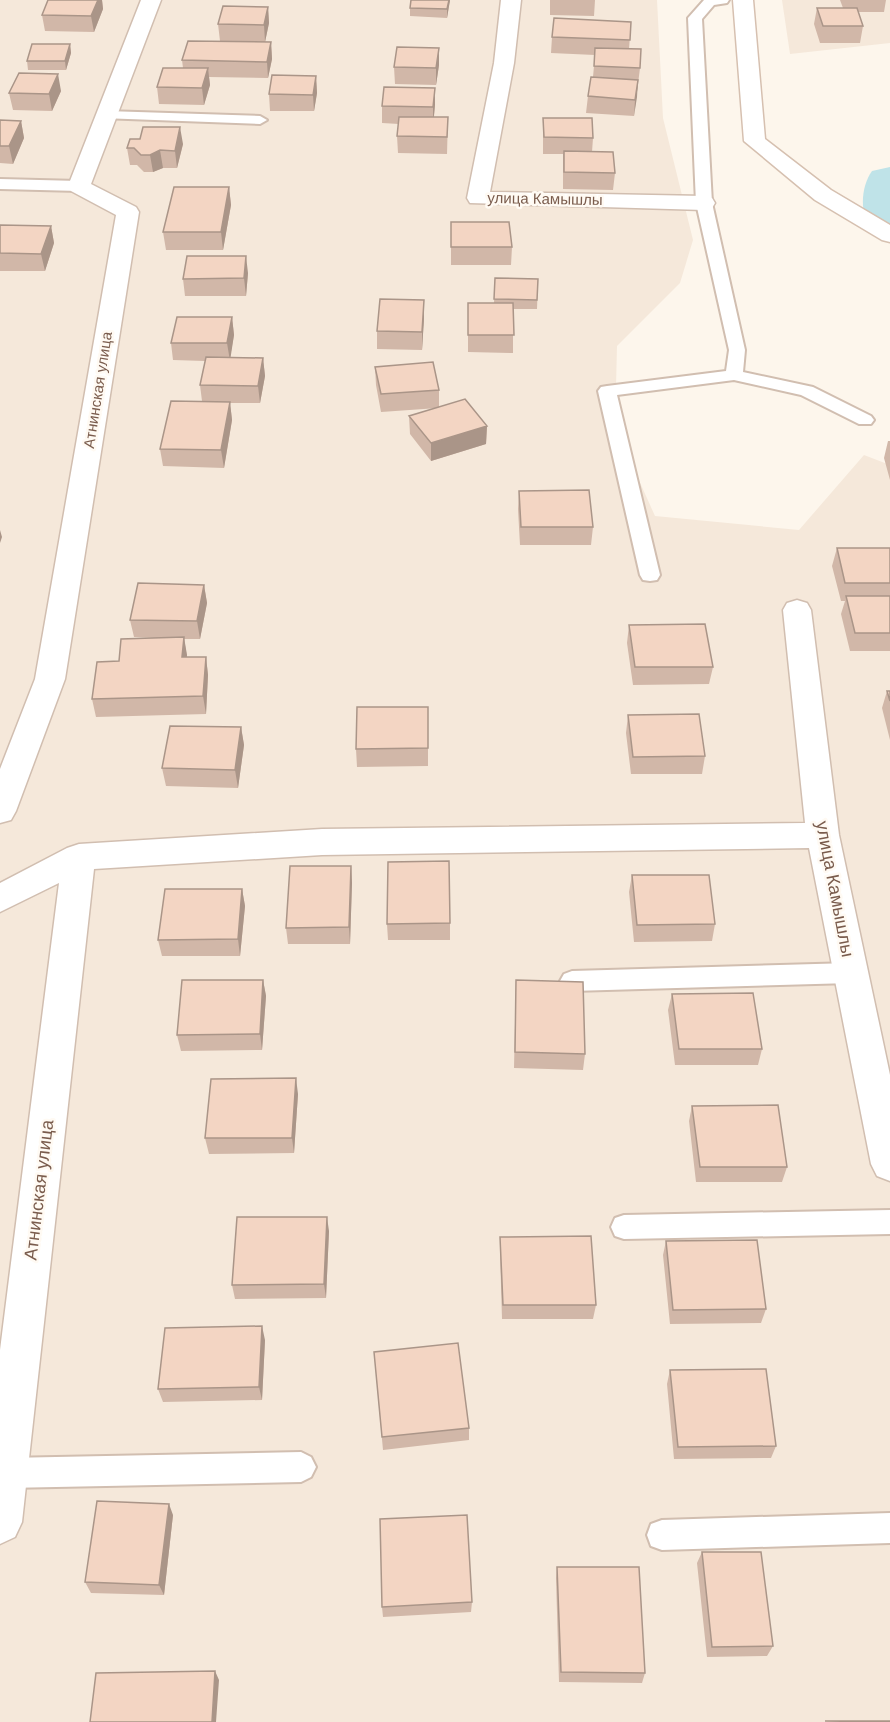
<svg xmlns="http://www.w3.org/2000/svg" width="890" height="1722" viewBox="0 0 890 1722" font-family="Arial,sans-serif">
<rect width="100%" height="100%" fill="#fdf6ec"/>
<path fill="#f5e8da" d="M 0,0 L 657,0 L 663,118 L 693,240 L 680,283 L 617,346 L 615,427 L 655,516 L 799,530 L 864,455 L 890,465 L 890,1722 L 0,1722 Z
M 782,0 L 890,0 L 890,43 L 790,54 Z"/>
<g fill="none" stroke-linecap="round" stroke-linejoin="round">
<path fill="#bfe3e8" fill-rule="evenodd" d="M 890,167 L 890,236 L 871,231 C 860,214 860,188 872,171 Z"/>
<g stroke="#d1beb0" stroke-width="4">
<path id="lane" d="M 704,0 L 729,0 L 727,3 L 714,5 L 702,19 L 712,203 L 745,350 L 743,372 L 813,387 L 871,416 L 874,420 L 871,424 L 859,424 L 801,395 L 734,380 L 617,395 L 660,575 L 657,580 L 650,581 L 643,580 L 640,575 L 598,391 L 601,387 L 607,386 L 726,371 L 729,350 L 696,203 L 688,18 Z
M 106,111 L 260,116 L 267,120 L 260,124 L 101,118 L 99,115 L 101,112 Z
M 0,179 L 79,181 L 87,186 L 79,191 L 0,189 Z
M 851,963 L 859,966 L 863,973 L 859,980 L 851,983 L 572,991 L 564,988 L 560,981 L 564,974 L 572,971 Z
M 890,1210 L 890,1234 L 624,1239 L 615,1236 L 611,1227 L 615,1218 L 624,1215 Z
M 301,1452 L 311,1457 L 316,1467 L 311,1477 L 301,1482 L 6,1488 L 0,1485 L 0,1461 L 6,1458 Z
M 890,1513 L 890,1543 L 662,1550 L 651,1546 L 647,1535 L 651,1524 L 662,1520 Z"/>
</g>
<g stroke="#d1beb0" stroke-width="3">
<path id="street" d="M 141,0 L 161,0 L 91,184 L 136,207 L 139,212 L 65,679 L 16,811 L 11,820 L 0,823 L 0,769 L 35,679 L 116,215 L 71,191 L 68,186 Z
M 501,0 L 521,0 L 514,63 L 490,192 L 704,196 L 712,198 L 715,203 L 712,208 L 704,210 L 470,203 L 467,198 L 494,63 Z
M 797,600 L 807,603 L 811,610 L 839,835 L 890,1075 L 890,1181 L 877,1176 L 871,1164 L 809,848 L 322,855 L 94,869 L 22,1522 L 15,1537 L 0,1544 L 0,1350 L 59,883 L 0,912 L 0,883 L 67,848 L 79,844 L 322,829 L 805,823 L 783,610 L 787,603 Z"/>
</g>
<g stroke="#d6c0b0" stroke-width="3">
<path id="secondary" d="M 733,0 L 753,0 L 765,139 L 831,190 L 890,225 L 890,242 L 882,240 L 815,200 L 744,141 Z"/>
</g>
<use href="#lane" fill="#fff" fill-rule="evenodd"/>
<use href="#street" fill="#fff" fill-rule="evenodd"/>
<use href="#secondary" fill="#fff" fill-rule="evenodd"/>
</g>
<path fill="#d1b7a8" d="M 48,0 L 102,0 L 103,9 L 94,32 L 45,31 L 42,15 Z
M 450,0 L 447,18 L 410,16 L 410,8 Z
M 550,0 L 595,0 L 594,16 L 550,15 Z
M 840,0 L 886,0 L 884,12 L 858,12 L 863,26 L 860,43 L 820,43 L 814,24 L 817,8 L 843,8 Z
M 268,7 L 269,23 L 265,42 L 220,41 L 218,24 Z
M 631,22 L 629,49 L 640,68 L 634,116 L 586,113 L 588,96 L 593,77 L 595,55 L 551,53 L 552,37 Z
M 271,42 L 272,59 L 268,78 L 209,77 L 210,85 L 204,105 L 159,104 L 157,87 L 183,68 L 182,60 Z
M 70,44 L 71,53 L 66,70 L 28,70 L 27,61 Z
M 439,48 L 439,65 L 436,85 L 395,84 L 394,67 Z
M 316,76 L 317,93 L 314,111 L 270,111 L 269,94 Z
M 61,91 L 52,111 L 13,110 L 9,93 Z
M 435,105 L 434,117 L 448,117 L 447,154 L 398,153 L 397,136 L 399,124 L 382,123 L 382,106 Z
M 543,118 L 593,138 L 592,152 L 615,173 L 613,190 L 563,189 L 563,154 L 543,154 Z
M 0,120 L 21,121 L 24,138 L 13,164 L 0,163 Z
M 183,144 L 177,168 L 163,168 L 153,172 L 144,172 L 137,165 L 130,165 L 127,148 Z
M 229,187 L 231,205 L 223,250 L 166,250 L 163,232 Z
M 451,222 L 512,247 L 511,265 L 451,265 Z
M 0,225 L 51,226 L 54,243 L 45,271 L 0,271 Z
M 248,273 L 246,296 L 185,296 L 183,279 Z
M 495,278 L 538,279 L 537,309 L 513,309 L 513,353 L 468,352 L 468,303 L 494,303 Z
M 424,300 L 424,318 L 422,350 L 377,349 L 377,331 Z
M 232,317 L 234,335 L 230,357 L 263,358 L 265,376 L 260,403 L 230,403 L 232,420 L 224,468 L 163,466 L 160,449 L 202,401 L 200,385 L 205,361 L 173,360 L 171,343 Z
M 375,367 L 439,390 L 439,407 L 487,426 L 486,444 L 431,461 L 410,434 L 409,416 L 438,408 L 381,412 L 376,385 Z
M 888,441 L 890,441 L 890,480 L 884,458 Z
M 519,491 L 593,527 L 591,545 L 520,545 L 518,509 Z
M 837,548 L 890,548 L 890,651 L 850,651 L 841,614 L 845,601 L 841,601 L 832,566 Z
M 204,585 L 207,603 L 200,639 L 184,639 L 187,657 L 206,657 L 208,675 L 206,714 L 96,717 L 92,699 L 119,661 L 157,638 L 134,637 L 130,620 Z
M 629,625 L 713,667 L 709,684 L 633,685 L 627,643 Z
M 887,691 L 890,691 L 890,740 L 882,708 Z
M 428,707 L 428,766 L 357,767 L 356,749 Z
M 628,715 L 705,756 L 702,774 L 631,774 L 626,733 Z
M 241,727 L 244,745 L 238,788 L 166,786 L 162,768 Z
M 351,866 L 352,883 L 350,944 L 288,944 L 286,928 Z
M 632,875 L 715,924 L 712,941 L 634,942 L 629,892 Z
M 242,889 L 245,906 L 240,956 L 162,956 L 158,940 Z
M 450,923 L 450,940 L 388,940 L 387,924 Z
M 263,980 L 266,996 L 262,1050 L 181,1051 L 177,1035 Z
M 516,980 L 585,1054 L 583,1070 L 514,1068 Z
M 672,994 L 762,1049 L 758,1065 L 675,1065 L 668,1010 Z
M 298,1094 L 294,1153 L 209,1154 L 205,1138 Z
M 692,1106 L 787,1167 L 782,1182 L 696,1182 L 689,1121 Z
M 329,1231 L 326,1298 L 235,1299 L 232,1285 Z
M 500,1237 L 596,1305 L 593,1319 L 502,1319 L 500,1251 Z
M 666,1241 L 766,1309 L 761,1323 L 670,1324 L 663,1255 Z
M 265,1340 L 262,1400 L 163,1402 L 158,1389 Z
M 374,1352 L 469,1428 L 469,1440 L 383,1450 Z
M 670,1370 L 776,1446 L 771,1458 L 674,1459 L 667,1384 Z
M 173,1515 L 164,1595 L 91,1593 L 85,1582 Z
M 702,1552 L 773,1646 L 767,1656 L 707,1657 L 697,1563 Z
M 557,1567 L 645,1673 L 642,1683 L 559,1682 L 556,1578 Z
M 472,1602 L 471,1612 L 383,1617 L 382,1607 Z"/>
<path fill="#aa9588" d="M 98,0 L 102,0 L 103,9 L 94,32 L 91,16 Z
M 449,0 L 450,0 L 447,18 L 447,9 Z
M 268,7 L 269,23 L 265,42 L 264,25 Z
M 271,42 L 272,59 L 268,78 L 267,62 Z
M 70,44 L 71,53 L 66,70 L 65,61 Z
M 439,48 L 439,65 L 436,85 L 436,68 Z
M 208,68 L 210,85 L 204,105 L 202,88 Z
M 58,74 L 61,91 L 52,111 L 49,94 Z
M 316,76 L 317,93 L 314,111 L 313,95 Z
M 638,80 L 637,97 L 634,116 L 635,100 Z
M 435,88 L 435,105 L 433,124 L 433,107 Z
M 21,121 L 24,138 L 13,164 L 9,146 Z
M 180,127 L 183,144 L 177,168 L 175,151 Z
M 160,150 L 163,168 L 153,172 L 150,155 Z
M 229,187 L 231,205 L 223,250 L 221,232 Z
M 51,226 L 54,243 L 45,271 L 41,254 Z
M 246,256 L 248,273 L 246,296 L 244,278 Z
M 424,300 L 424,318 L 422,350 L 422,332 Z
M 232,317 L 234,335 L 230,361 L 227,343 Z
M 263,358 L 265,376 L 260,403 L 258,386 Z
M 230,402 L 232,420 L 224,468 L 221,450 Z
M 487,426 L 486,444 L 431,461 L 431,443 Z
M 0,530 L 2,537 L 0,543 Z
M 204,585 L 207,603 L 200,639 L 197,621 Z
M 184,637 L 187,655 L 185,675 L 182,657 Z
M 206,657 L 208,675 L 206,714 L 203,696 Z
M 241,727 L 244,745 L 238,788 L 235,770 Z
M 351,866 L 352,883 L 350,944 L 349,927 Z
M 242,889 L 245,906 L 240,956 L 238,939 Z
M 263,980 L 266,996 L 262,1050 L 260,1034 Z
M 296,1078 L 298,1094 L 294,1153 L 292,1138 Z
M 327,1217 L 329,1231 L 326,1298 L 324,1284 Z
M 262,1326 L 265,1340 L 262,1400 L 259,1387 Z
M 169,1504 L 173,1515 L 164,1595 L 159,1585 Z
M 215,1671 L 219,1680 L 216,1722 L 212,1722 Z"/>
<path fill="#f3d5c3" stroke="#aa9588" stroke-width="1.5" d="M 48,0 L 98,0 L 91,16 L 42,15 Z
M 411,0 L 449,0 L 447,9 L 410,8 Z
M 223,6 L 268,7 L 264,25 L 218,24 Z
M 817,8 L 857,8 L 863,26 L 823,26 Z
M 554,18 L 631,22 L 630,40 L 552,37 Z
M 188,41 L 271,42 L 267,62 L 182,60 Z
M 32,44 L 70,44 L 65,61 L 27,61 Z
M 397,47 L 439,48 L 436,68 L 394,67 Z
M 595,48 L 641,49 L 640,68 L 594,66 Z
M 163,68 L 208,68 L 202,88 L 157,87 Z
M 19,73 L 58,74 L 49,94 L 9,93 Z
M 272,75 L 316,76 L 313,95 L 269,94 Z
M 591,77 L 638,80 L 635,100 L 588,96 Z
M 384,87 L 435,88 L 433,107 L 382,106 Z
M 399,117 L 448,117 L 447,137 L 397,136 Z
M 543,118 L 592,118 L 593,138 L 544,137 Z
M 0,120 L 21,121 L 9,146 L 0,146 Z
M 143,127 L 180,127 L 175,151 L 160,150 L 150,155 L 141,155 L 134,148 L 127,148 L 130,139 L 140,139 Z
M 564,151 L 613,152 L 615,173 L 564,172 Z
M 174,187 L 229,187 L 221,232 L 163,232 Z
M 451,222 L 509,222 L 512,247 L 451,247 Z
M 0,225 L 51,226 L 41,254 L 0,253 Z
M 187,256 L 246,256 L 244,278 L 183,279 Z
M 495,278 L 538,279 L 537,300 L 494,299 Z
M 380,299 L 424,300 L 422,332 L 377,331 Z
M 468,303 L 513,303 L 514,335 L 468,335 Z
M 177,317 L 232,317 L 227,343 L 171,343 Z
M 206,357 L 263,358 L 258,386 L 200,385 Z
M 433,362 L 439,390 L 381,394 L 375,367 Z
M 465,399 L 487,426 L 431,443 L 409,416 Z
M 171,401 L 230,402 L 221,450 L 160,449 Z
M 589,490 L 593,527 L 521,527 L 519,491 Z
M 837,548 L 890,548 L 890,583 L 845,583 Z
M 138,583 L 204,585 L 197,621 L 130,620 Z
M 846,596 L 890,596 L 890,633 L 855,633 Z
M 705,624 L 713,667 L 635,667 L 629,625 Z
M 184,637 L 182,657 L 206,657 L 203,696 L 92,699 L 97,662 L 119,661 L 121,639 Z
M 887,691 L 890,691 L 890,701 Z
M 357,707 L 428,707 L 428,748 L 356,749 Z
M 699,714 L 705,756 L 633,757 L 628,715 Z
M 170,726 L 241,727 L 235,770 L 162,768 Z
M 449,861 L 450,923 L 387,924 L 388,862 Z
M 290,866 L 351,866 L 349,927 L 286,928 Z
M 632,875 L 709,875 L 715,924 L 637,925 Z
M 165,889 L 242,889 L 238,939 L 158,940 Z
M 182,980 L 263,980 L 260,1034 L 177,1035 Z
M 516,980 L 583,982 L 585,1054 L 515,1052 Z
M 753,993 L 762,1049 L 679,1049 L 672,994 Z
M 296,1078 L 292,1138 L 205,1138 L 211,1079 Z
M 778,1105 L 787,1167 L 700,1167 L 692,1106 Z
M 237,1217 L 327,1217 L 324,1284 L 232,1285 Z
M 591,1236 L 596,1305 L 503,1305 L 500,1237 Z
M 757,1240 L 766,1309 L 673,1310 L 666,1241 Z
M 262,1326 L 259,1387 L 158,1389 L 165,1328 Z
M 458,1343 L 469,1428 L 382,1437 L 374,1352 Z
M 766,1369 L 776,1446 L 678,1447 L 670,1370 Z
M 97,1501 L 169,1504 L 159,1585 L 85,1582 Z
M 467,1515 L 472,1602 L 382,1607 L 380,1519 Z
M 702,1552 L 761,1552 L 773,1646 L 712,1647 Z
M 557,1567 L 639,1567 L 645,1673 L 561,1672 Z
M 215,1671 L 212,1722 L 90,1722 L 96,1673 Z
M 825,1721 L 890,1721 L 890,1722 Z"/>
<g text-anchor="middle" stroke-width="5" stroke-linejoin="round" paint-order="stroke">
<g font-size="15" fill="#7a5c4d" stroke="#fffaf3">
<text transform="translate(545 199) rotate(1)" y="5">улица Камышлы</text>
<text transform="translate(98 390) rotate(-81)" y="5">Атнинская улица</text>
</g>
<g font-size="18" fill="#7a5c4d" stroke="#fffaf3">
<text transform="translate(835 889) rotate(79)" y="6">улица Камышлы</text>
<text transform="translate(39 1190) rotate(-83)" y="6">Атнинская улица</text>
</g>
</g>
</svg>
